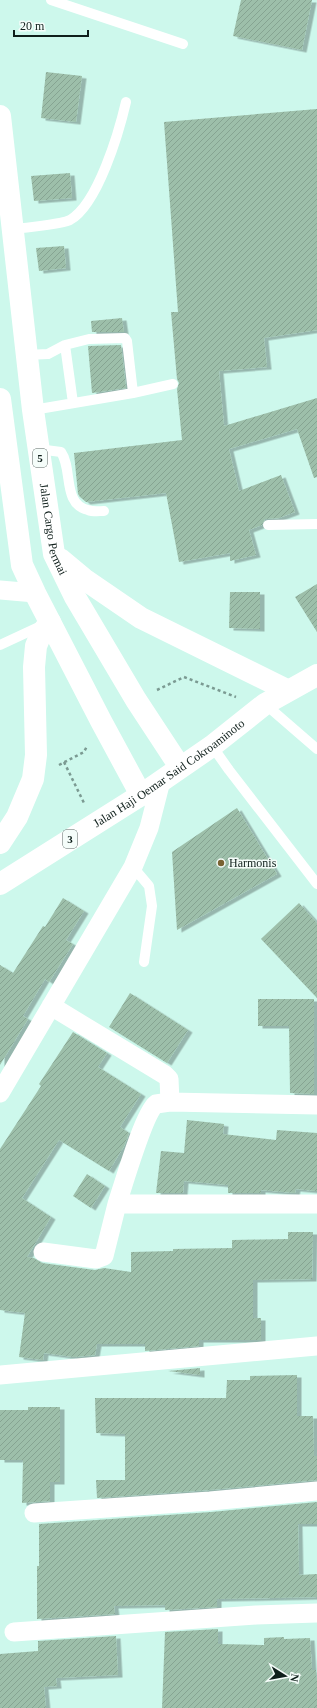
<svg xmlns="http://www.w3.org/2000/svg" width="317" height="1708" viewBox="0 0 317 1708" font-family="Georgia,serif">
<defs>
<pattern id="building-hatch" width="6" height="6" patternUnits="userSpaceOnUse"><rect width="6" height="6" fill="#9dbfaa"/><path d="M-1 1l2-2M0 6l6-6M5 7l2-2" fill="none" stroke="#86a492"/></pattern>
<filter id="shadow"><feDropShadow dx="4.5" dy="2.5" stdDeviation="0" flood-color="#0004"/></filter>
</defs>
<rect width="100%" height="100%" fill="#cdf8ec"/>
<path fill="url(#building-hatch)" filter="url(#shadow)" d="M 241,0 L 312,0 L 302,50 L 233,36 Z
M 46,72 L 82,76 L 76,122 L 41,118 Z
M 317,109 L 317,330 L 264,338 L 267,367 L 219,371 L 224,426 L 317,398 L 317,477 L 314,478 L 297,429 L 229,449 L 239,491 L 281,475 L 295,512 L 279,518 L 265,519 L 262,525 L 249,530 L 256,555 L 230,561 L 230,553 L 179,562 L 166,493 L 86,502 L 80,497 L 78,494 L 74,453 L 182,440 L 177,389 L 179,383 L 177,379 L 171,312 L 178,312 L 164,122 Z
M 70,173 L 72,198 L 34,201 L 31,176 Z
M 64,246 L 66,268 L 39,271 L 36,248 Z
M 122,318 L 124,332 L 92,332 L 91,321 Z
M 121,345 L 126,388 L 92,393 L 88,346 Z
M 317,584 L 317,632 L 295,597 Z
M 230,592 L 260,592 L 260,629 L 229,628 Z
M 237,808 L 277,874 L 177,930 L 172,852 Z
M 63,898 L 84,911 L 66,940 L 73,944 L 49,982 L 45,979 L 23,1016 L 28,1019 L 0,1065 L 0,965 L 13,973 L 43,926 L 45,927 Z
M 299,903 L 317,923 L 317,998 L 261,939 Z
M 130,993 L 188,1030 L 167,1063 L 109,1027 Z
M 258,999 L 314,999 L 314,1094 L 290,1093 L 289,1026 L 258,1026 Z
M 73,1032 L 107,1053 L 98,1067 L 141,1094 L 120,1127 L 129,1133 L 124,1146 L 109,1171 L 59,1140 L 22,1198 L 51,1217 L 27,1257 L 34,1258 L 42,1263 L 95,1270 L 104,1268 L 131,1272 L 131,1252 L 173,1251 L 173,1249 L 232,1248 L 232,1240 L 288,1239 L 288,1232 L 313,1232 L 312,1279 L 253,1280 L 253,1318 L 261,1318 L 261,1340 L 199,1340 L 199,1346 L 145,1351 L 145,1344 L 97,1344 L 95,1355 L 74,1357 L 44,1353 L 43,1360 L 19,1357 L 25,1313 L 0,1310 L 0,1149 L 41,1086 L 39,1084 Z
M 187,1120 L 224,1124 L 223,1134 L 276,1140 L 277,1130 L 317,1133 L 317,1191 L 296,1189 L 295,1193 L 261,1190 L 261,1193 L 228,1193 L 228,1185 L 184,1181 L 183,1193 L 156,1193 L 161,1151 L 184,1153 Z
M 87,1174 L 105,1186 L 91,1208 L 73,1196 Z
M 200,1368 L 200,1375 L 168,1371 Z
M 297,1375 L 297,1416 L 313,1416 L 314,1456 L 317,1456 L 317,1480 L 209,1490 L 97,1498 L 96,1480 L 125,1480 L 125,1434 L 96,1433 L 95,1398 L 226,1398 L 227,1380 L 250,1380 L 250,1376 Z
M 28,1407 L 60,1407 L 60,1482 L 50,1482 L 50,1501 L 22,1503 L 23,1460 L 0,1460 L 0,1410 L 28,1410 Z
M 317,1502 L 317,1524 L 298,1524 L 299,1575 L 317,1574 L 317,1597 L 217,1599 L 217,1607 L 165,1610 L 165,1605 L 114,1606 L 115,1614 L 37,1619 L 37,1566 L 39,1566 L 39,1524 L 211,1512 Z
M 218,1629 L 218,1644 L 264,1645 L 264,1638 L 284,1637 L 284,1639 L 310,1638 L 312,1670 L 316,1670 L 317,1682 L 317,1708 L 162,1708 L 165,1632 Z
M 116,1636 L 118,1675 L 56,1678 L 57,1686 L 44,1687 L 46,1708 L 0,1708 L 0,1654 L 38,1651 L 38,1641 Z"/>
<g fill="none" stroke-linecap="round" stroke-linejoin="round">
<path stroke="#7b9a92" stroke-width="2.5" stroke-dasharray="3 3" stroke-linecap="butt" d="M 157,690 L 184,677 L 236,697
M 64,762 L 84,803
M 59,765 L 84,752 L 87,746"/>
<path stroke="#fff" stroke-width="10" d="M 51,0 L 183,44
M 12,229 C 24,228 62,224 70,220 C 98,204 119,132 126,102
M 65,345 L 89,339 L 125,338 L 127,341 L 133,393
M 26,355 L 48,354 L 65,345 L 73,403
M 33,410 L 133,393 L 173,384
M 38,449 L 61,452 C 73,469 62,504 88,510 C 93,512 99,511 104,511
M 268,525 L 317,524
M 0,645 L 43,625
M 265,704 L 317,749
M 212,746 L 229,770 L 317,884
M 133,867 L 149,886 L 152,906 L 144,962"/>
<path stroke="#fff" stroke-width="19" d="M 0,590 L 35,593
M 51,1006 L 165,1075 L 169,1079 L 170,1102
M 0,1093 L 133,867 L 149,828 L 161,781
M 317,1105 L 170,1102 L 156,1104 C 144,1113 123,1186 117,1204 L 317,1204
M 43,1252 L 96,1259 L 104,1256 L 117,1204
M 0,1375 L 317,1346
M 34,1513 L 210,1501 L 317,1491
M 14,1632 L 256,1615 L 317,1613"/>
<g stroke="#fff" stroke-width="22">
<path id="s1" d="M 0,116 L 33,410 L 54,554 L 75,597 L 136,700 L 180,767"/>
<path d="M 0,399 L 22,565 L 35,593 L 101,721 L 141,795"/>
<path d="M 60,559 L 84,579 L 141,618 L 287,690"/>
<path d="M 0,843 L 17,817 L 33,779 L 36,755 L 34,667 L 36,646 L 41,634 L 50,622"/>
<path id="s2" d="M 0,884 L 141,795 L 212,746 L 265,704 L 317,675"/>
</g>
</g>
<circle fill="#796232" stroke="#f5fdfa" stroke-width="1.5" cx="221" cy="863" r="4"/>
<g text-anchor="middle" stroke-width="3" stroke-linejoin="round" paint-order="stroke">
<g fill="#f5fdfa" stroke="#54625e" stroke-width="1">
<rect x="33" y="449" width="14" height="18" rx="3"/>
<rect x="63" y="830" width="14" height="18" rx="3"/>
</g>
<g font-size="11" font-weight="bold" fill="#0f1f1b">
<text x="40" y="462">5</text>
<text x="70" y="843">3</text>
</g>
<g font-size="12" fill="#0f1f1b" stroke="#f5fdfa">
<text dy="4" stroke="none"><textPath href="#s1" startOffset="417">Jalan Cargo Permai</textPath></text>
<text dy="4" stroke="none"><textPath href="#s2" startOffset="202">Jalan Haji Oemar Said Cokroaminoto</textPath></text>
</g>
<g font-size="12" fill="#0f1f1b" stroke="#f5fdfa" text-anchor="start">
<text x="229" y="867">Harmonis</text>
</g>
</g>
<g transform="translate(285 1676) rotate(101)" stroke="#f5fdfa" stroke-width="3" paint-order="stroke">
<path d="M0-3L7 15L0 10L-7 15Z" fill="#0f1f1b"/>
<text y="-6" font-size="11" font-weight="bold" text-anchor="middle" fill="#0f1f1b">N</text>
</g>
<path d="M14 30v6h74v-6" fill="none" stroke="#0f1f1b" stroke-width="2"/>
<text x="20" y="30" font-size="12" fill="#0f1f1b" stroke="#f5fdfa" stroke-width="3" paint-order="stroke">20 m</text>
</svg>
